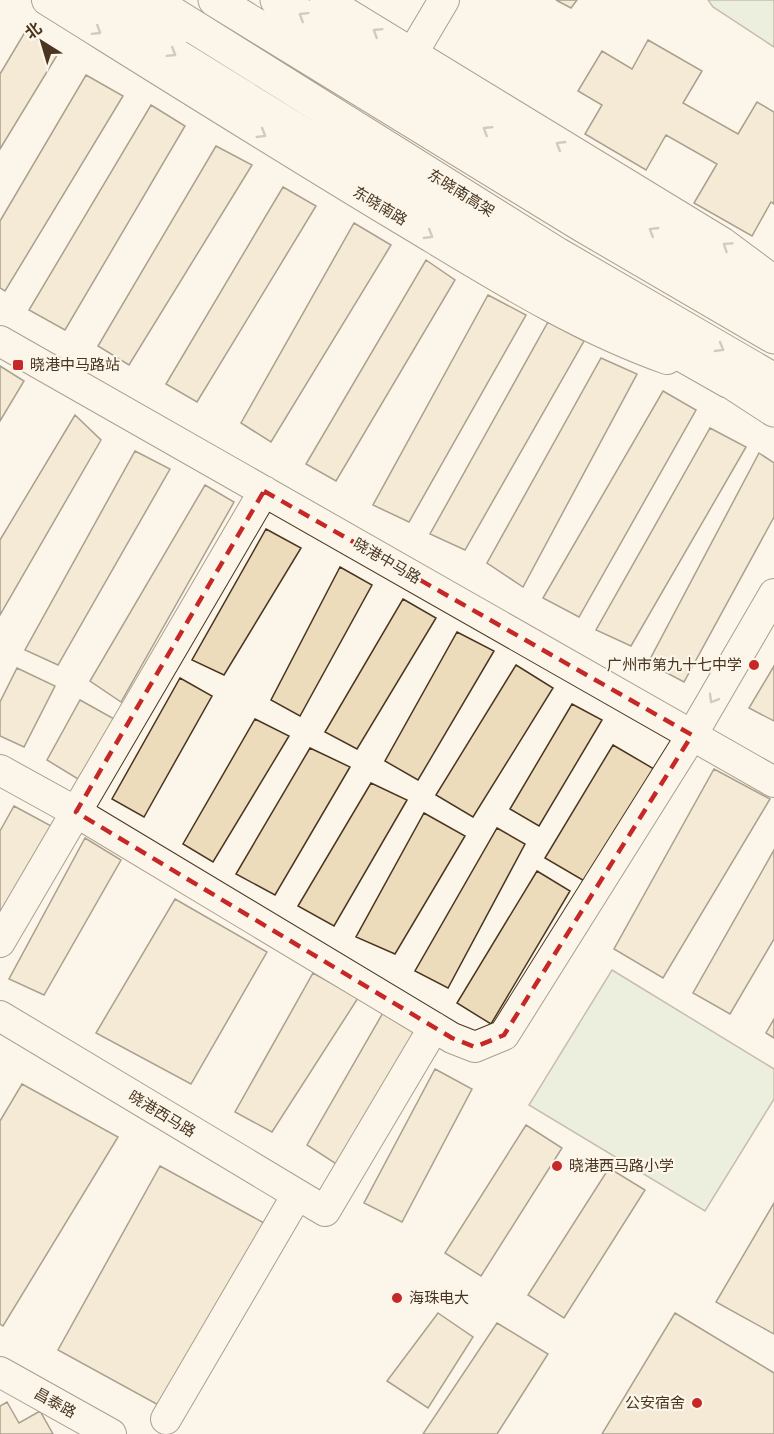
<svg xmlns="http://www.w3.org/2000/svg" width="774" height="1434" viewBox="0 0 774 1434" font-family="Signika,'Noto Sans SC',sans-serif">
<rect width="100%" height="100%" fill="#fbf6e9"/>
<path fill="#dce7d0" stroke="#887966" stroke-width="1.5" d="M 708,0 L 774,0 L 774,47 L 713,7 Z
M 612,970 L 774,1069 L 774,1099 L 705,1211 L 529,1105 Z"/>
<path fill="#ecdcbc" stroke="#4a3520" stroke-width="1.5" d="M 556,0 L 577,0 L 571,8 Z
M 25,32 L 59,52 L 0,149 L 0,74 Z
M 648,40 L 702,71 L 683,103 L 738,134 L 757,102 L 774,112 L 774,204 L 771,202 L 752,236 L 694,203 L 717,164 L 666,135 L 646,170 L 585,134 L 602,105 L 578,91 L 602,51 L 632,69 Z
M 86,75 L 123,96 L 5,291 L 0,288 L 0,221 Z
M 151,105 L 185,126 L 65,330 L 29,310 Z
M 216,146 L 252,165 L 129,365 L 98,346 Z
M 283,187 L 316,206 L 197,402 L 166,384 Z
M 354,223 L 391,245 L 271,442 L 241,423 Z
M 426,260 L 455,280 L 336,481 L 306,464 Z
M 488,295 L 526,315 L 409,522 L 373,505 Z
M 548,322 L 584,341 L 465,550 L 430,534 Z
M 601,358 L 637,374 L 523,587 L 487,563 Z
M 0,366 L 24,381 L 0,421 Z
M 663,391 L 696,410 L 579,617 L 543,598 Z
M 75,415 L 101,440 L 0,615 L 0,540 Z
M 710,428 L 746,447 L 631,646 L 596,630 Z
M 135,451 L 170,469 L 58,665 L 25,650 Z
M 759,453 L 774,463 L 774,517 L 684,682 L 648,663 Z
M 205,485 L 234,502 L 121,702 L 90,681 Z
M 266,529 L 301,548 L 224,675 L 192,660 Z
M 340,567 L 372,585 L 300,716 L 271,700 Z
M 403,599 L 436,618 L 357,749 L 325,732 Z
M 457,632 L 494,651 L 418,780 L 385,761 Z
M 516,665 L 553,688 L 473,817 L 436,795 Z
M 774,666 L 774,721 L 749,708 Z
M 17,668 L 55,686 L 24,747 L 0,736 L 0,702 Z
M 180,678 L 212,696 L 144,817 L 112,799 Z
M 80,700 L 116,720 L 78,779 L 47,760 Z
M 572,704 L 602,720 L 539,826 L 510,809 Z
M 255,719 L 289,736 L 213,862 L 183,844 Z
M 613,745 L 654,769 L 586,882 L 545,858 Z
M 310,748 L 350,767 L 275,895 L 236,874 Z
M 714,769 L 770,799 L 663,978 L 614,949 Z
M 371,783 L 407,800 L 334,926 L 298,906 Z
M 14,806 L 53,827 L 0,917 L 0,831 Z
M 424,813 L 465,836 L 395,954 L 356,937 Z
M 497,828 L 525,844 L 448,988 L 415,971 Z
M 85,838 L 121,860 L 44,995 L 9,979 Z
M 774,850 L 774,939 L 730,1014 L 693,993 Z
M 537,871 L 570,891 L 491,1024 L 457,1003 Z
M 175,899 L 267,952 L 191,1084 L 96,1033 Z
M 313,973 L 358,998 L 272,1132 L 235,1112 Z
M 384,1011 L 420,1035 L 344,1169 L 307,1145 Z
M 774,1019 L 774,1038 L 766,1033 Z
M 435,1069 L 472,1089 L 402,1222 L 364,1203 Z
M 22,1084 L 118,1137 L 3,1326 L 0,1324 L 0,1121 Z
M 526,1125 L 562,1148 L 481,1276 L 445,1253 Z
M 160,1166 L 264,1223 L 162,1407 L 58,1350 Z
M 609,1168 L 645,1190 L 564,1318 L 528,1295 Z
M 774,1203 L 774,1334 L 716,1302 Z
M 438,1313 L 473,1337 L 428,1408 L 387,1381 Z
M 675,1313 L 774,1373 L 774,1434 L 602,1434 Z
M 497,1323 L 548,1354 L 497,1434 L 423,1434 Z
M 7,1402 L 19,1423 L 40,1411 L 53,1434 L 0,1434 L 0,1406 Z"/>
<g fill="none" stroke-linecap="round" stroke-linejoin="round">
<g stroke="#4a3520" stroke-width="32">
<path id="minor" d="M 47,0 C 164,73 280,146 398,217 C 485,269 571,325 667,359
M 325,0 L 723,243 L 774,281
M 412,54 L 444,0
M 0,341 L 774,782
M 0,770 L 76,812 L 452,1038 L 475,1047 L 504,1035 L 692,735 L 774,594
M 0,942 L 264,491
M 0,1016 L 325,1211 L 434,1027
M 0,1372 L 111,1434
M 166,1419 L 297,1195"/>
</g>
<g stroke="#4a3520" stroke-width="35">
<path id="major" d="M 125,0 L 175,30
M 705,365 L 774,410"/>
</g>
<g stroke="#4a3520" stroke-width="35">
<path id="highway" d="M 86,0 L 413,202 L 728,381
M 151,0 L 557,254 L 774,380
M 215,0 L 582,225 L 774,337
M 277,0 L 774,306"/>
</g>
<use href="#minor" stroke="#fbf6e9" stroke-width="30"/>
<use href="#major" stroke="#fbf6e9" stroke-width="33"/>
<use href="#highway" stroke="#fbf6e9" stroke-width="33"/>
</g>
<defs><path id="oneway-chevron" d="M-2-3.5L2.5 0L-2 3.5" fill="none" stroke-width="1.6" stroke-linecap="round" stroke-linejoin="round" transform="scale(1.5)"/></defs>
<g stroke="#a29684">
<use href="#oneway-chevron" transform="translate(303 16) rotate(-148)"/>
<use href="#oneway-chevron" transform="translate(97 31) rotate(32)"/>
<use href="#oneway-chevron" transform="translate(377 32) rotate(-148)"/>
<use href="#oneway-chevron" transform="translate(172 53) rotate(32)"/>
<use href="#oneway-chevron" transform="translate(487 130) rotate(-148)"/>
<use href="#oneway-chevron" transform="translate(262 134) rotate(31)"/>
<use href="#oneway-chevron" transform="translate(560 145) rotate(-149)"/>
<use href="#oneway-chevron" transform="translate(653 231) rotate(-149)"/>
<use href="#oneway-chevron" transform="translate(429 235) rotate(31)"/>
<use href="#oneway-chevron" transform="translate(727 246) rotate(-146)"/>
<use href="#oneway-chevron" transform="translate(720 348) rotate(30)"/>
<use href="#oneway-chevron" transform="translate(713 699) rotate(120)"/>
</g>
<path d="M0 0H774V1434H0ZM 264,491 L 692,735 L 504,1035 L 475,1047 L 452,1038 L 76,812 Z" fill="#fbf6e9" fill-opacity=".55" fill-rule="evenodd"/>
<path fill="none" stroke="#c62828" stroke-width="4.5" stroke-dasharray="12 8" stroke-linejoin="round" d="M 264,491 L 692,735 L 504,1035 L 475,1047 L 452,1038 L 76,812 Z"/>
<g fill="#c62828" stroke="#fbf6e9" stroke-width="2">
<rect x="12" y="359" width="12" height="12" rx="3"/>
<circle cx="754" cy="665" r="6"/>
<circle cx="557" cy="1166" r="6"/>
<circle cx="397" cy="1298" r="6"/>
<circle cx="697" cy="1403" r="6"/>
</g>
<g text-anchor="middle" stroke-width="4.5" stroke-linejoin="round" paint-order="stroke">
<g font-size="15" fill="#4a3520" stroke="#fbf6e9">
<text transform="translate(461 193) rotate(32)" y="5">东晓南高架</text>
<text transform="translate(380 206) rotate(31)" y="5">东晓南路</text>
<text transform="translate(387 561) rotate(30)" y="5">晓港中马路</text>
<text transform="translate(162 1114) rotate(31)" y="5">晓港西马路</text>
<text transform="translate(55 1403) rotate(29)" y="5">昌泰路</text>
</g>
<g font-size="15" fill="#4a3520" stroke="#fbf6e9" text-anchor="start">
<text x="30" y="370">晓港中马路站</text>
<text x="742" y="670" text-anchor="end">广州市第九十七中学</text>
<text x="569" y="1171">晓港西马路小学</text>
<text x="409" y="1303">海珠电大</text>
<text x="685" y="1408" text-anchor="end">公安宿舍</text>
</g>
</g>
<g transform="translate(42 42) rotate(323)" stroke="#fbf6e9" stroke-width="4.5" paint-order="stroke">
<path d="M0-4.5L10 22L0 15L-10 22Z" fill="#4a3520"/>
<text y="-9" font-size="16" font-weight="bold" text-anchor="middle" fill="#4a3520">北</text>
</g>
</svg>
